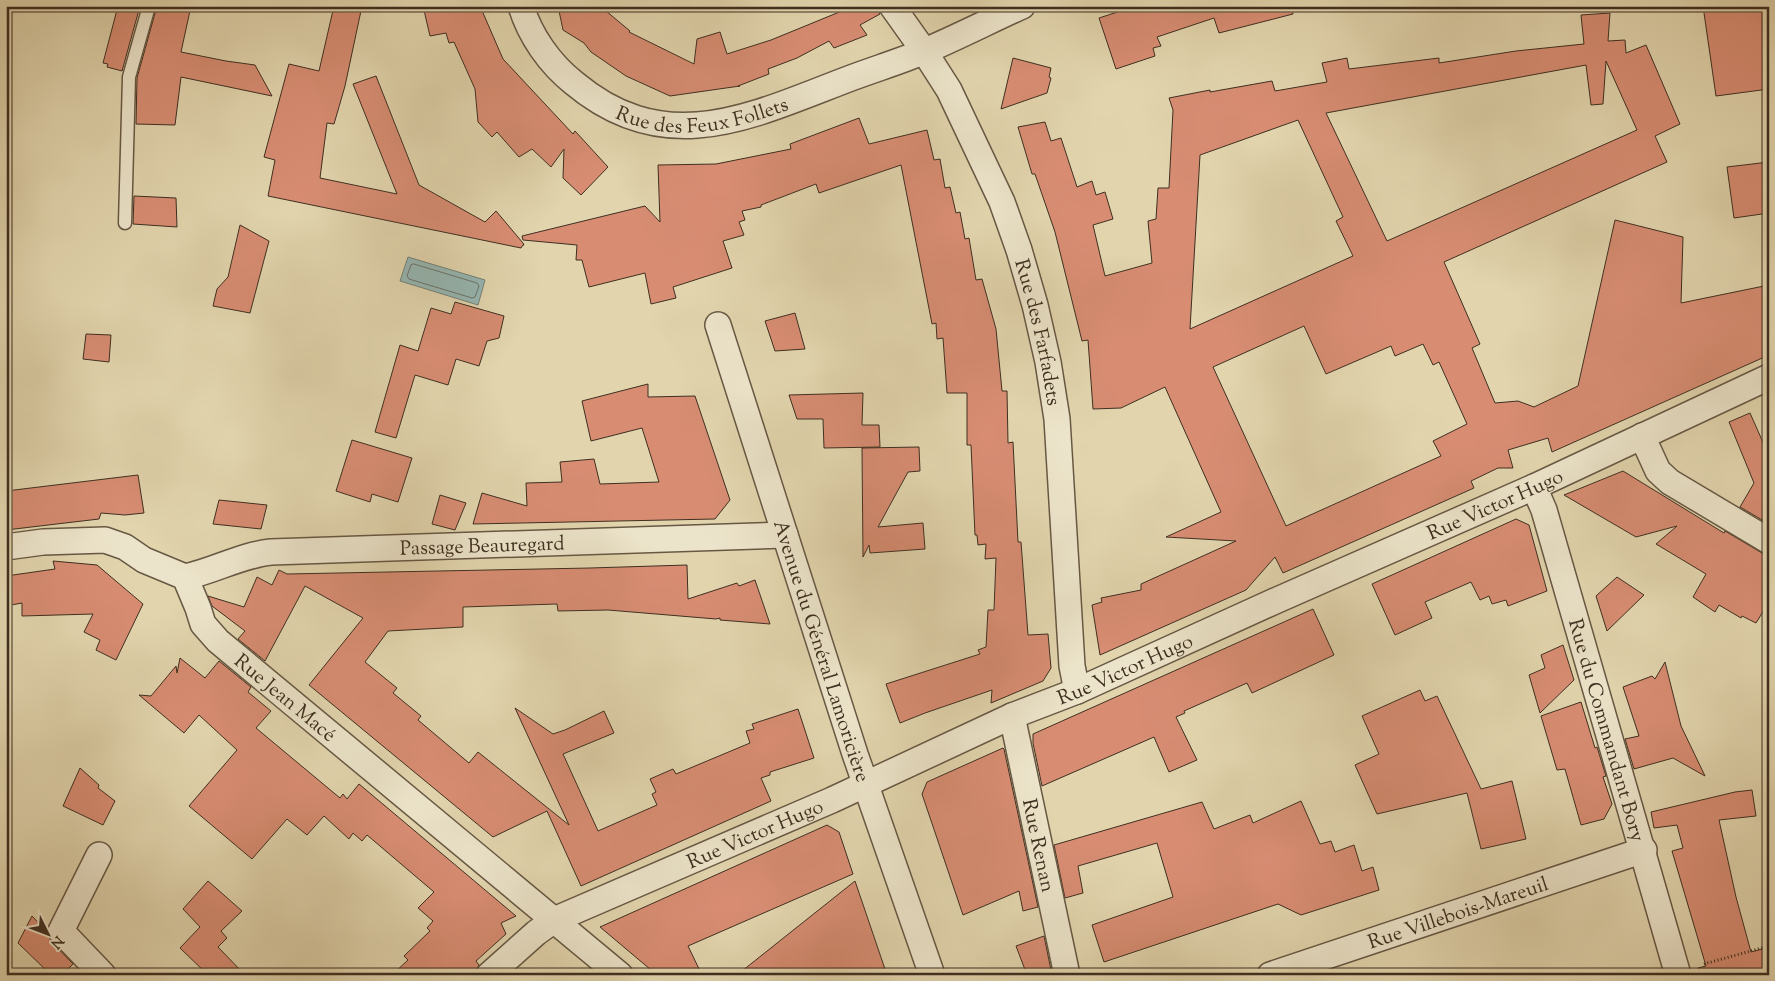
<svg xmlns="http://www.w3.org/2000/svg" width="1775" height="981" viewBox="0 0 1775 981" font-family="'Sorts Mill Goudy',serif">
<rect width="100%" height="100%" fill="#e2d5ae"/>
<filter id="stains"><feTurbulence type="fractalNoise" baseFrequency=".004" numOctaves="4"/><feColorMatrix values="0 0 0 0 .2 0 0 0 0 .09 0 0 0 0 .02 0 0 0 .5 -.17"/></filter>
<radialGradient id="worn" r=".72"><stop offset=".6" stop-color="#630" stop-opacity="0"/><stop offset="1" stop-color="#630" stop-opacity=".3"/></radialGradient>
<path fill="#96b7b3" stroke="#738178" d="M 408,257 L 485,280 L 478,305 L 400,281 Z"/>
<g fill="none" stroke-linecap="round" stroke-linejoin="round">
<path stroke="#6a736a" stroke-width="1" d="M 414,264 L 477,283 L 479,286 L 475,297 L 472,298 L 409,279 L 407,276 L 411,265 Z"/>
</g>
<path fill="#d88d73" stroke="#3e2f20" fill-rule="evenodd" d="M 118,6 L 140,6 L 122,71 L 107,67 L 108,64 L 103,63 Z
M 157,6 L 191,6 L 181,52 L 226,61 L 255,65 L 272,96 L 181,77 L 175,125 L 136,124 L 137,78 Z
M 334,6 L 362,6 L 345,86 L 334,124 L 327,123 L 320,178 L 397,194 L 353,84 L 376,76 L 419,185 L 485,222 L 496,211 L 523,243 L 524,245 L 523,245 L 521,248 L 268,196 L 275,160 L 264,157 L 289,64 L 319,71 Z
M 423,6 L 480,6 L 503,59 L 573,134 L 575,131 L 608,167 L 581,195 L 563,178 L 564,149 L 551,167 L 532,149 L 519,157 L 497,132 L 492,137 L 478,122 L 475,89 L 454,42 L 449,43 L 446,33 L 430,36 Z
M 558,6 L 600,6 L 630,31 L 629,32 L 694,64 L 697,39 L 720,32 L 727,54 L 771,40 L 854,6 L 878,6 L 880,14 L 860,25 L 867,35 L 834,48 L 829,41 L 797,58 L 768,69 L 769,74 L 738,86 L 740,86 L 670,96 L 626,76 L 591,52 L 584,43 L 563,30 Z
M 1136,6 L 1292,6 L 1293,14 L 1219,33 L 1214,18 L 1157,37 L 1161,46 L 1153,48 L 1155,56 L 1116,69 L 1099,18 Z
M 1703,6 L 1769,6 L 1769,89 L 1716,96 Z
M 1610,13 L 1608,41 L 1625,40 L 1626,53 L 1646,45 L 1680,124 L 1655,136 L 1667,162 L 1444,262 L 1480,344 L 1472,348 L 1495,403 L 1518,401 L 1534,407 L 1578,386 L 1615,220 L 1683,237 L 1681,303 L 1769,285 L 1769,355 L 1552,452 L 1548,438 L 1508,450 L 1513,468 L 1498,468 L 1471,481 L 1474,488 L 1283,573 L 1275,557 L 1246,590 L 1100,655 L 1092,605 L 1102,602 L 1101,598 L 1141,590 L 1141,584 L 1236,541 L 1166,537 L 1221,512 L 1165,387 L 1121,408 L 1093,409 L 1088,340 L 1082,341 L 1055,232 L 1035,174 L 1032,174 L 1018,127 L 1045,122 L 1051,141 L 1061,138 L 1077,187 L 1092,181 L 1096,195 L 1105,192 L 1113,219 L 1093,225 L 1105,276 L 1152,263 L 1148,221 L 1156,219 L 1158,188 L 1169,188 L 1173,110 L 1169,98 L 1210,90 L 1210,92 L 1272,81 L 1275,91 L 1327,82 L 1322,63 L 1347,58 L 1349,69 L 1439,58 L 1439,63 L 1516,51 L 1584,44 L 1581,15 ZM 1606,61 L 1637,130 L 1387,241 L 1326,113 L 1586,65 L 1591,105 L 1603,104 ZM 1298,120 L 1343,217 L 1336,221 L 1353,256 L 1190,329 L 1200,155 ZM 1304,326 L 1326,374 L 1391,346 L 1395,356 L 1423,344 L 1433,365 L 1439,362 L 1467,424 L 1433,441 L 1441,456 L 1286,526 L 1213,367 Z
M 1013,58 L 1051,68 L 1049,77 L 1051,78 L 1047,93 L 1001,109 Z
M 859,118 L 869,144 L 927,130 L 934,160 L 940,159 L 945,188 L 950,187 L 956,213 L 960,212 L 965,239 L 969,238 L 976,280 L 982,279 L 996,329 L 1002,391 L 1007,391 L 1008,443 L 1013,442 L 1018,542 L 1021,542 L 1028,635 L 1048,634 L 1051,668 L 1043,681 L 991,703 L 992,690 L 925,713 L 900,723 L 886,684 L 980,654 L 978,650 L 986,647 L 988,610 L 994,610 L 996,558 L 985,559 L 986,544 L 978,545 L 977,535 L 975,535 L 971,445 L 967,445 L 967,393 L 947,393 L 943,338 L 937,339 L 936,323 L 932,324 L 901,165 L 819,193 L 816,184 L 761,205 L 761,207 L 742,211 L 745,220 L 739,222 L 744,235 L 723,241 L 732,268 L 673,287 L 676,298 L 651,304 L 645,273 L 589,287 L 582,260 L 576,260 L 577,245 L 523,240 L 522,236 L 645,206 L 660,222 L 658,165 L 716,164 L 791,149 L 790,144 Z
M 1769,162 L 1769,213 L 1734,218 L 1727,167 Z
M 134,196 L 176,198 L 177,227 L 133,224 Z
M 240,225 L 269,241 L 250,313 L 213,306 L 217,289 L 228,277 Z
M 455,302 L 504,316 L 499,338 L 487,341 L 479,366 L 456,359 L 448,385 L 415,375 L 396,438 L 375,432 L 400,345 L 418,351 L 431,308 L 451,314 Z
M 795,313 L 805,349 L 775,351 L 765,321 Z
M 86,334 L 111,335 L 109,362 L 83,359 Z
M 648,384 L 648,397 L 695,396 L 730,500 L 715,519 L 473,524 L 482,493 L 527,506 L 526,483 L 562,482 L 560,462 L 594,459 L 600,484 L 659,482 L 642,428 L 591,441 L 582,401 Z
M 863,393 L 862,425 L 879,425 L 880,447 L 824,448 L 823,419 L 797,419 L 789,395 Z
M 1750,413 L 1769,456 L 1769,524 L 1740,507 L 1754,483 L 1729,422 Z
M 352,440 L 412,458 L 398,502 L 372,494 L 370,502 L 336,491 Z
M 919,447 L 920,471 L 908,472 L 878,527 L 923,523 L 925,549 L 870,553 L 869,545 L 863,557 L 862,448 Z
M 1623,471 L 1724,533 L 1725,531 L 1762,553 L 1769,555 L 1769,602 L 1756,623 L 1742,616 L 1741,618 L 1719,605 L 1715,612 L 1693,597 L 1706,574 L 1656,544 L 1677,526 L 1636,537 L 1564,495 Z
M 138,475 L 144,513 L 125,515 L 101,513 L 99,519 L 6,530 L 6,491 Z
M 440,495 L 466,503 L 455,530 L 432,524 Z
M 219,500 L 267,505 L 261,529 L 213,524 Z
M 1516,519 L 1529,525 L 1547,591 L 1508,606 L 1506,600 L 1492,604 L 1489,596 L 1480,600 L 1471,582 L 1425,602 L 1432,618 L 1395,635 L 1372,584 Z
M 53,561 L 97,565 L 143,604 L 116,660 L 96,650 L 100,640 L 84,632 L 93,614 L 22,616 L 22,603 L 6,606 L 6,576 L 55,569 Z
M 687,565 L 688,599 L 737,583 L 739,586 L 755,580 L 770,624 L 720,620 L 720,618 L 716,619 L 608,610 L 558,611 L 557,604 L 463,607 L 463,627 L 388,631 L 365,662 L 397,688 L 393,693 L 421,716 L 418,720 L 469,763 L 478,752 L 569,825 L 515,708 L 553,734 L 565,730 L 604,711 L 614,733 L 563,754 L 598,831 L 657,805 L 652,794 L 656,792 L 650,779 L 673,769 L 676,774 L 750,743 L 746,731 L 754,729 L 752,724 L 798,709 L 814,758 L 770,772 L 770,775 L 761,778 L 771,801 L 581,886 L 547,811 L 493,837 L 309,685 L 363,618 L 305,586 L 265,661 L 238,639 L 245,631 L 212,606 L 208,596 L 244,607 L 257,577 L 272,585 L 279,570 L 287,574 L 590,568 Z
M 1617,577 L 1644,595 L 1607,631 L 1596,596 Z
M 1313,609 L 1334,655 L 1252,693 L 1247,683 L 1184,711 L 1185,713 L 1176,717 L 1197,760 L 1169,772 L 1154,737 L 1042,786 L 1033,743 L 1033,734 Z
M 1563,645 L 1574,680 L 1540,713 L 1529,675 L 1545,668 L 1541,655 Z
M 180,658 L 205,678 L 219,661 L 251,687 L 248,692 L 271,711 L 256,728 L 340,798 L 343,794 L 347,799 L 359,784 L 516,916 L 501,923 L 506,934 L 476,961 L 479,965 L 475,975 L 392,975 L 408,960 L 404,956 L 430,931 L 427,928 L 433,921 L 418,908 L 434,892 L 367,835 L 362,841 L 353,833 L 349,839 L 324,816 L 307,835 L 287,819 L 252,859 L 189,806 L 237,750 L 199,715 L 184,733 L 139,695 L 151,696 L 176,666 L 177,673 Z
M 1665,662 L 1681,726 L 1705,776 L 1673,758 L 1634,769 L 1625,739 L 1639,736 L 1623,687 L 1652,676 L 1655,679 Z
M 1420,690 L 1425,701 L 1437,696 L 1481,789 L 1512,781 L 1526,839 L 1481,849 L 1467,793 L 1377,814 L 1355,765 L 1379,754 L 1362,716 Z
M 1581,702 L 1595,748 L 1597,747 L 1606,776 L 1603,777 L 1612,804 L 1604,819 L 1581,825 L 1565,769 L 1557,770 L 1541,716 Z
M 1003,748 L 1004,749 L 1038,907 L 1023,911 L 1019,891 L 963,915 L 922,794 L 927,782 Z
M 80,768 L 99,785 L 98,788 L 115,801 L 103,825 L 63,806 Z
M 1752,790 L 1756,816 L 1719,820 L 1736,897 L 1751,952 L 1769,947 L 1769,975 L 1699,975 L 1698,968 L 1706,966 L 1672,851 L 1683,848 L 1677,825 L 1654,828 L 1651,812 L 1735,792 Z
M 1301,801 L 1320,844 L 1331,841 L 1335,852 L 1354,845 L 1362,871 L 1373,867 L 1379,890 L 1301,915 L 1278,904 L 1104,962 L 1092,925 L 1173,897 L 1157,843 L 1078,866 L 1083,893 L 1065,898 L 1054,845 L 1202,802 L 1214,829 L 1250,815 L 1253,823 Z
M 827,825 L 839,832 L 853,874 L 688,946 L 702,975 L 657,975 L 600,927 Z
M 208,881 L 242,911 L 221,931 L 227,938 L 218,947 L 245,975 L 208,975 L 180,948 L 200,927 L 183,909 Z
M 855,881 L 887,975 L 737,975 Z
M 32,916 L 47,932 L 51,941 L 73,964 L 62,975 L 51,975 L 18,943 Z
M 1044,936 L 1052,975 L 1027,975 L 1016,946 Z"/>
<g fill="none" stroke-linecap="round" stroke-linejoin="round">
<g stroke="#675844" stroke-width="15">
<path id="service" d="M 125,223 L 129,77 L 149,6"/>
</g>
<g stroke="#675844" stroke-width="28">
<g id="minor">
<path id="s1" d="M 521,6 C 530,36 550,64 574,83 C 667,161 753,115 851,78 C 875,69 901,61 925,51 C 958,37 989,21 1022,6"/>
<path id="s2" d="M 892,6 L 924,51 L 949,90 L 1002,202 L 1019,250 L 1035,305 L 1048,362 L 1057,419 L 1072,666 L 1077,691"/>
<path id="s3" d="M 718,325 L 855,754 L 932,975"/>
<path d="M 1642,436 L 1658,471 L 1670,482 L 1769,541"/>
<path id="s4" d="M 1534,487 L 1544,510 L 1678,975"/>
<path id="s5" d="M 6,547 L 43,542 L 105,540 L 125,547 L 144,560 L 185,577 L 198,608 L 203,624 L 218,641 L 620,975"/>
<path id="s6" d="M 185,577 C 214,571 241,555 271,552 L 785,535"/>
<path id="s7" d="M 1012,716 L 1067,975"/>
<path d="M 99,855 L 61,931 L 103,975"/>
<path id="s8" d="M 489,975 L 536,933 L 554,920 L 832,800 L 1012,716 L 1077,691 L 1275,601 L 1534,487 L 1769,377"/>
<path id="s9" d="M 1270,975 L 1644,850"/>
</g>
</g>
<path stroke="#3e2f20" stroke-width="3" stroke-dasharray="1 2.5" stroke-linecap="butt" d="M 1704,964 L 1769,946"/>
<use href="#service" stroke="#ece4ca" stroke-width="12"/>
<use href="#minor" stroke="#ece4ca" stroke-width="25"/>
</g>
<g text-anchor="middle" stroke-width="5" stroke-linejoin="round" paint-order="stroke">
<g font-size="20" fill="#3e2f20" stroke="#ece4ca">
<text dy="7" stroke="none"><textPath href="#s1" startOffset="234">Rue des Feux Follets</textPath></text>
<text dy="7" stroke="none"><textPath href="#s2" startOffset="361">Rue des Farfadets</textPath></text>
<text dy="7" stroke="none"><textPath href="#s8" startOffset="1114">Rue Victor Hugo</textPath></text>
<text dy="7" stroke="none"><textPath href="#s6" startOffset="301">Passage Beauregard</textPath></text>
<text dy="7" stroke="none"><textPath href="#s3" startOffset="342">Avenue du Général Lamoricière</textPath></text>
<text dy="7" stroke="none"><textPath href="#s8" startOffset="709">Rue Victor Hugo</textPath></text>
<text dy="7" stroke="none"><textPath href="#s5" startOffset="349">Rue Jean Macé</textPath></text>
<text dy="7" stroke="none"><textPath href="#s4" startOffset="254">Rue du Commandant Bory</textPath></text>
<text dy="7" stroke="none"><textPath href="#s8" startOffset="304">Rue Victor Hugo</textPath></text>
<text dy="7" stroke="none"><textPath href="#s7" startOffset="132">Rue Renan</textPath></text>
<text dy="7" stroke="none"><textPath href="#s9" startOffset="198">Rue Villebois-Mareuil</textPath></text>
</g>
</g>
<rect width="1775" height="981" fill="none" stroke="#e2d5ae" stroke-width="25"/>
<rect x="8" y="8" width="1760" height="966" fill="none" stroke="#3e2f20" stroke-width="2.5"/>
<rect x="12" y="12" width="1750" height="956" fill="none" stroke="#3e2f20"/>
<g transform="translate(48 934) rotate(132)" stroke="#ece4ca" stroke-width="4" paint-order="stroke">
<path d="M0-4L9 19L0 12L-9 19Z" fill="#3e2f20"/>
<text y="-8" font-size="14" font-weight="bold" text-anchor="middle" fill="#3e2f20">N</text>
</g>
<rect width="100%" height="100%" filter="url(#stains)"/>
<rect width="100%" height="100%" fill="url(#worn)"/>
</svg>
